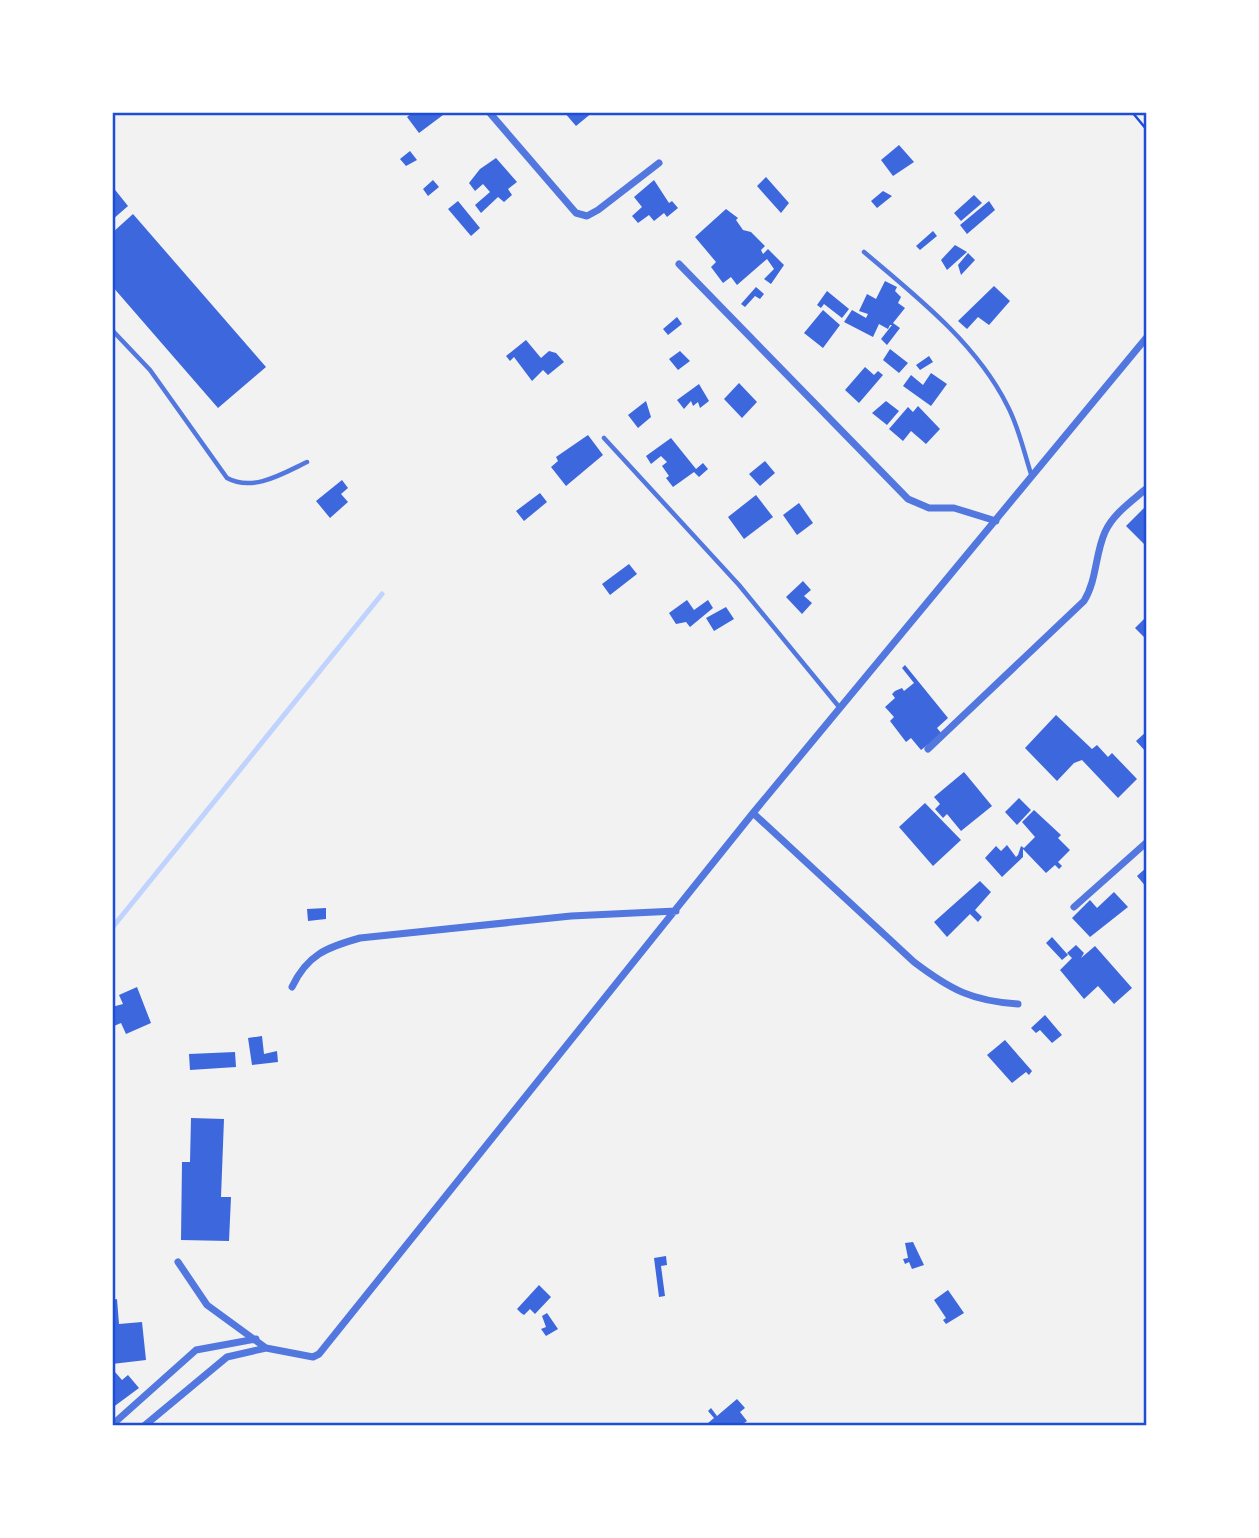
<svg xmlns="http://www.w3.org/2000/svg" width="1259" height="1538" viewBox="0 0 1259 1538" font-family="'Open Sans',sans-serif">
<rect width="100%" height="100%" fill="#f2f2f2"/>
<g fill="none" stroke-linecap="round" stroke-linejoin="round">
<path stroke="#bfd3fe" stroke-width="5" d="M 112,928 L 382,594"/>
</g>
<path fill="#3d67dc" d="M 413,112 L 447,112 L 419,133 L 407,117 Z
M 564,112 L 593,112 L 576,126 Z
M 899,145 L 914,162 L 893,176 L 881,160 Z
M 410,151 L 417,160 L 406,166 L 400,159 Z
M 496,158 L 517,182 L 508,189 L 512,195 L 504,202 L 498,197 L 481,213 L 475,205 L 490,192 L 483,184 L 475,191 L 469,183 L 480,169 Z
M 766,177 L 789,203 L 781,213 L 757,186 Z
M 433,180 L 439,187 L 428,196 L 423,189 Z
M 654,180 L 669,203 L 672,201 L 678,208 L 667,217 L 664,213 L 654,221 L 649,215 L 638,223 L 632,216 L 642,207 L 634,197 Z
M 112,186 L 128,206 L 112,220 Z
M 883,191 L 892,196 L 877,208 L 871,201 Z
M 974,195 L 982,203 L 961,221 L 954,213 Z
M 458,201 L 480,228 L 471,236 L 448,209 Z
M 989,201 L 995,210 L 967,234 L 960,225 Z
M 726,209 L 738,218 L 736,220 L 743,230 L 751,232 L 765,246 L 761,250 L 763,254 L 768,249 L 784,265 L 771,284 L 764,279 L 774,269 L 767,259 L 737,285 L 731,277 L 723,283 L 711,267 L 716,262 L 695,237 Z
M 133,214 L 266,367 L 218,408 L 112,286 L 112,233 Z
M 933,231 L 937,236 L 920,250 L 916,246 Z
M 955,245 L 967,252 L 947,270 L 941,260 Z
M 968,253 L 975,260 L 961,275 L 958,265 Z
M 885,281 L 897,287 L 895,291 L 901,297 L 898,303 L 905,308 L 893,323 L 900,328 L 887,345 L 881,339 L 892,325 L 890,325 L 888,329 L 879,324 L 873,337 L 844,322 L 852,310 L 866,318 L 868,314 L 859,311 L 867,294 L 876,299 Z
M 994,286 L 1010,301 L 989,325 L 978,317 L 967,329 L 958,321 Z
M 756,287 L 764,294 L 760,299 L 755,296 L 745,307 L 741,304 Z
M 827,291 L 849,309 L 842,318 L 824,304 L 821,308 L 817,305 Z
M 823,310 L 840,325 L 823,348 L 804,333 Z
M 677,317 L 682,324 L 668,335 L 663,329 Z
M 526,340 L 541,358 L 549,351 L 556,353 L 564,362 L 548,375 L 543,370 L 532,381 L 514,357 L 510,361 L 506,356 Z
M 890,349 L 908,363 L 899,373 L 883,360 Z
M 680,351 L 690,361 L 678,370 L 669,359 Z
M 929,356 L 933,362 L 920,370 L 916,365 Z
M 865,367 L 874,375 L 878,371 L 883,375 L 859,403 L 845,390 Z
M 931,373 L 947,384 L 931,406 L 903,386 L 911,375 L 923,385 Z
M 739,383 L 757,402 L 742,418 L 724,399 Z
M 699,384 L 709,401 L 700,408 L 698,402 L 693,406 L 691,401 L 684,409 L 677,400 Z
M 646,401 L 651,417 L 638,428 L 628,415 Z
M 886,401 L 899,411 L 887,425 L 872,413 Z
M 918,406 L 940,429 L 926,444 L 911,431 L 903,441 L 889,429 L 908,407 L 913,412 Z
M 588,435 L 603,455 L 566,486 L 551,467 L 558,461 L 556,457 Z
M 671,438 L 696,469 L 703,463 L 708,469 L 699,477 L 694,472 L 673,487 L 666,478 L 669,476 L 662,466 L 667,462 L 661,456 L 651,464 L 646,456 Z
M 765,461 L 775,473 L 760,486 L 749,474 Z
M 342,480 L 348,488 L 341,494 L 348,502 L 330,518 L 316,501 Z
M 540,493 L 547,502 L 524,521 L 516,511 Z
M 756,495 L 773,517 L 744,539 L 728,517 Z
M 799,503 L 813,523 L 797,535 L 783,515 Z
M 1145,507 L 1147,509 L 1147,547 L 1126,526 Z
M 629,564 L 637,574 L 610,595 L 602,584 Z
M 803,581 L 811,590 L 804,596 L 812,603 L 802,614 L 786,597 Z
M 687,600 L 694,610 L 708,600 L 713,608 L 690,627 L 686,622 L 676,624 L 669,613 Z
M 726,607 L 734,619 L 714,631 L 706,618 Z
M 1147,616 L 1147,640 L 1135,628 Z
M 905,665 L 948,718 L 937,728 L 942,734 L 921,750 L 911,738 L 906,742 L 890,721 L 894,717 L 885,707 L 895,698 L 892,694 L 895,691 L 902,688 L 904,691 L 914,683 L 902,668 Z
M 1056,715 L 1092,749 L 1097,745 L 1108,757 L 1112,753 L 1137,779 L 1118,798 L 1082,760 L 1074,763 L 1057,781 L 1025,748 Z
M 1147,731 L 1147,753 L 1136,741 Z
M 964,772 L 992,806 L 961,831 L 947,814 L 943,818 L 935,809 L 940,804 L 934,797 Z
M 1019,798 L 1031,810 L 1017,825 L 1005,812 Z
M 925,803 L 961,840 L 933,866 L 899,827 Z
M 1034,810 L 1061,835 L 1058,838 L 1070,850 L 1058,862 L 1062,866 L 1059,869 L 1055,865 L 1046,873 L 1023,849 L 1023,857 L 1002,877 L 985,858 L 996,846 L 1001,851 L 1007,845 L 1016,857 L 1018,855 L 1021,846 L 1024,848 L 1035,837 L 1022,822 Z
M 1147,867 L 1147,888 L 1137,876 Z
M 980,881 L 991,892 L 975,910 L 982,917 L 978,922 L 970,914 L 947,937 L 934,922 Z
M 1114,892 L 1128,907 L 1090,937 L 1072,918 L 1090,900 L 1097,908 Z
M 326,908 L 326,919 L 308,921 L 307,909 Z
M 1052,937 L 1068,955 L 1062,960 L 1046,943 Z
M 1076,945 L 1084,953 L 1081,958 L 1095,946 L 1132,988 L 1114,1004 L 1098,986 L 1084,999 L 1060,970 L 1072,958 L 1067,953 Z
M 137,987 L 151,1023 L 126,1034 L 121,1023 L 114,1026 L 112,1007 L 123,1004 L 119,995 Z
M 1045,1015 L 1062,1035 L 1052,1043 L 1040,1030 L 1036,1033 L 1031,1028 Z
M 262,1036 L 264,1054 L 277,1051 L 278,1062 L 252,1065 L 248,1038 Z
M 1005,1040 L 1032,1071 L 1029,1075 L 1026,1072 L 1012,1083 L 987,1055 Z
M 235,1052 L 236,1067 L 190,1070 L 189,1054 Z
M 191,1118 L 224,1119 L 221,1197 L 231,1197 L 229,1241 L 181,1240 L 182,1162 L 190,1162 Z
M 913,1242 L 924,1265 L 912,1269 L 909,1262 L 905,1264 L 903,1259 L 908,1258 L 905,1243 Z
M 666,1256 L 667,1265 L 661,1266 L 665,1296 L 659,1297 L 654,1258 Z
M 539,1285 L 551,1297 L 535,1314 L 530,1309 L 524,1315 L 521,1313 L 517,1309 Z
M 948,1290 L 964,1313 L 946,1324 L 943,1320 L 946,1318 L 934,1300 Z
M 117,1299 L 119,1324 L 142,1322 L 146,1360 L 112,1364 L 112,1300 Z
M 547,1313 L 558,1329 L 546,1336 L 541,1329 L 546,1327 L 542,1316 Z
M 115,1372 L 122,1380 L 128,1375 L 139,1388 L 112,1408 L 112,1375 Z
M 737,1399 L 745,1408 L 740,1412 L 747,1421 L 740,1426 L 710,1426 L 708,1423 L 714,1418 L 708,1411 L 711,1408 L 717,1416 Z"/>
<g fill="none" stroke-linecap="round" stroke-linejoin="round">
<path stroke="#1d4ed8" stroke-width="2.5" d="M 1132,112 L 1147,130"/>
<path stroke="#5277de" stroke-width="4.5" d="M 864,252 C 916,296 976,343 1007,405 C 1019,427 1024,453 1032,477
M 112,330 L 150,370 L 227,478 C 253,492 282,474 307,462
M 604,438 L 739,585 L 840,708"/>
<path stroke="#5277de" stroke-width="7" d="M 489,112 L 576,213 L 587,216 L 598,210 L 659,163
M 679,264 L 908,499 L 929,508 L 954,508 L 996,521
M 928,749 L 1084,601 C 1097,580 1095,554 1105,532 C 1113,514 1132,501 1147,488
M 753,813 L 914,962 C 951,990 972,1001 1018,1004
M 1074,907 L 1147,842
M 292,987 C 307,955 327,947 360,938 L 571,916 L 676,911
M 178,1262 L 207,1305 L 266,1348
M 112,1425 L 196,1350 L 256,1339
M 144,1426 L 227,1357 L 266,1348 L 313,1357 L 319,1354 L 753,813 L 1147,337"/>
</g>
<rect width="1259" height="1538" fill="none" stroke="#ffffff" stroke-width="228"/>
<rect x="114" y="114" width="1031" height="1310" fill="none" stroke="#1d4ed8" stroke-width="2.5"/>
</svg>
